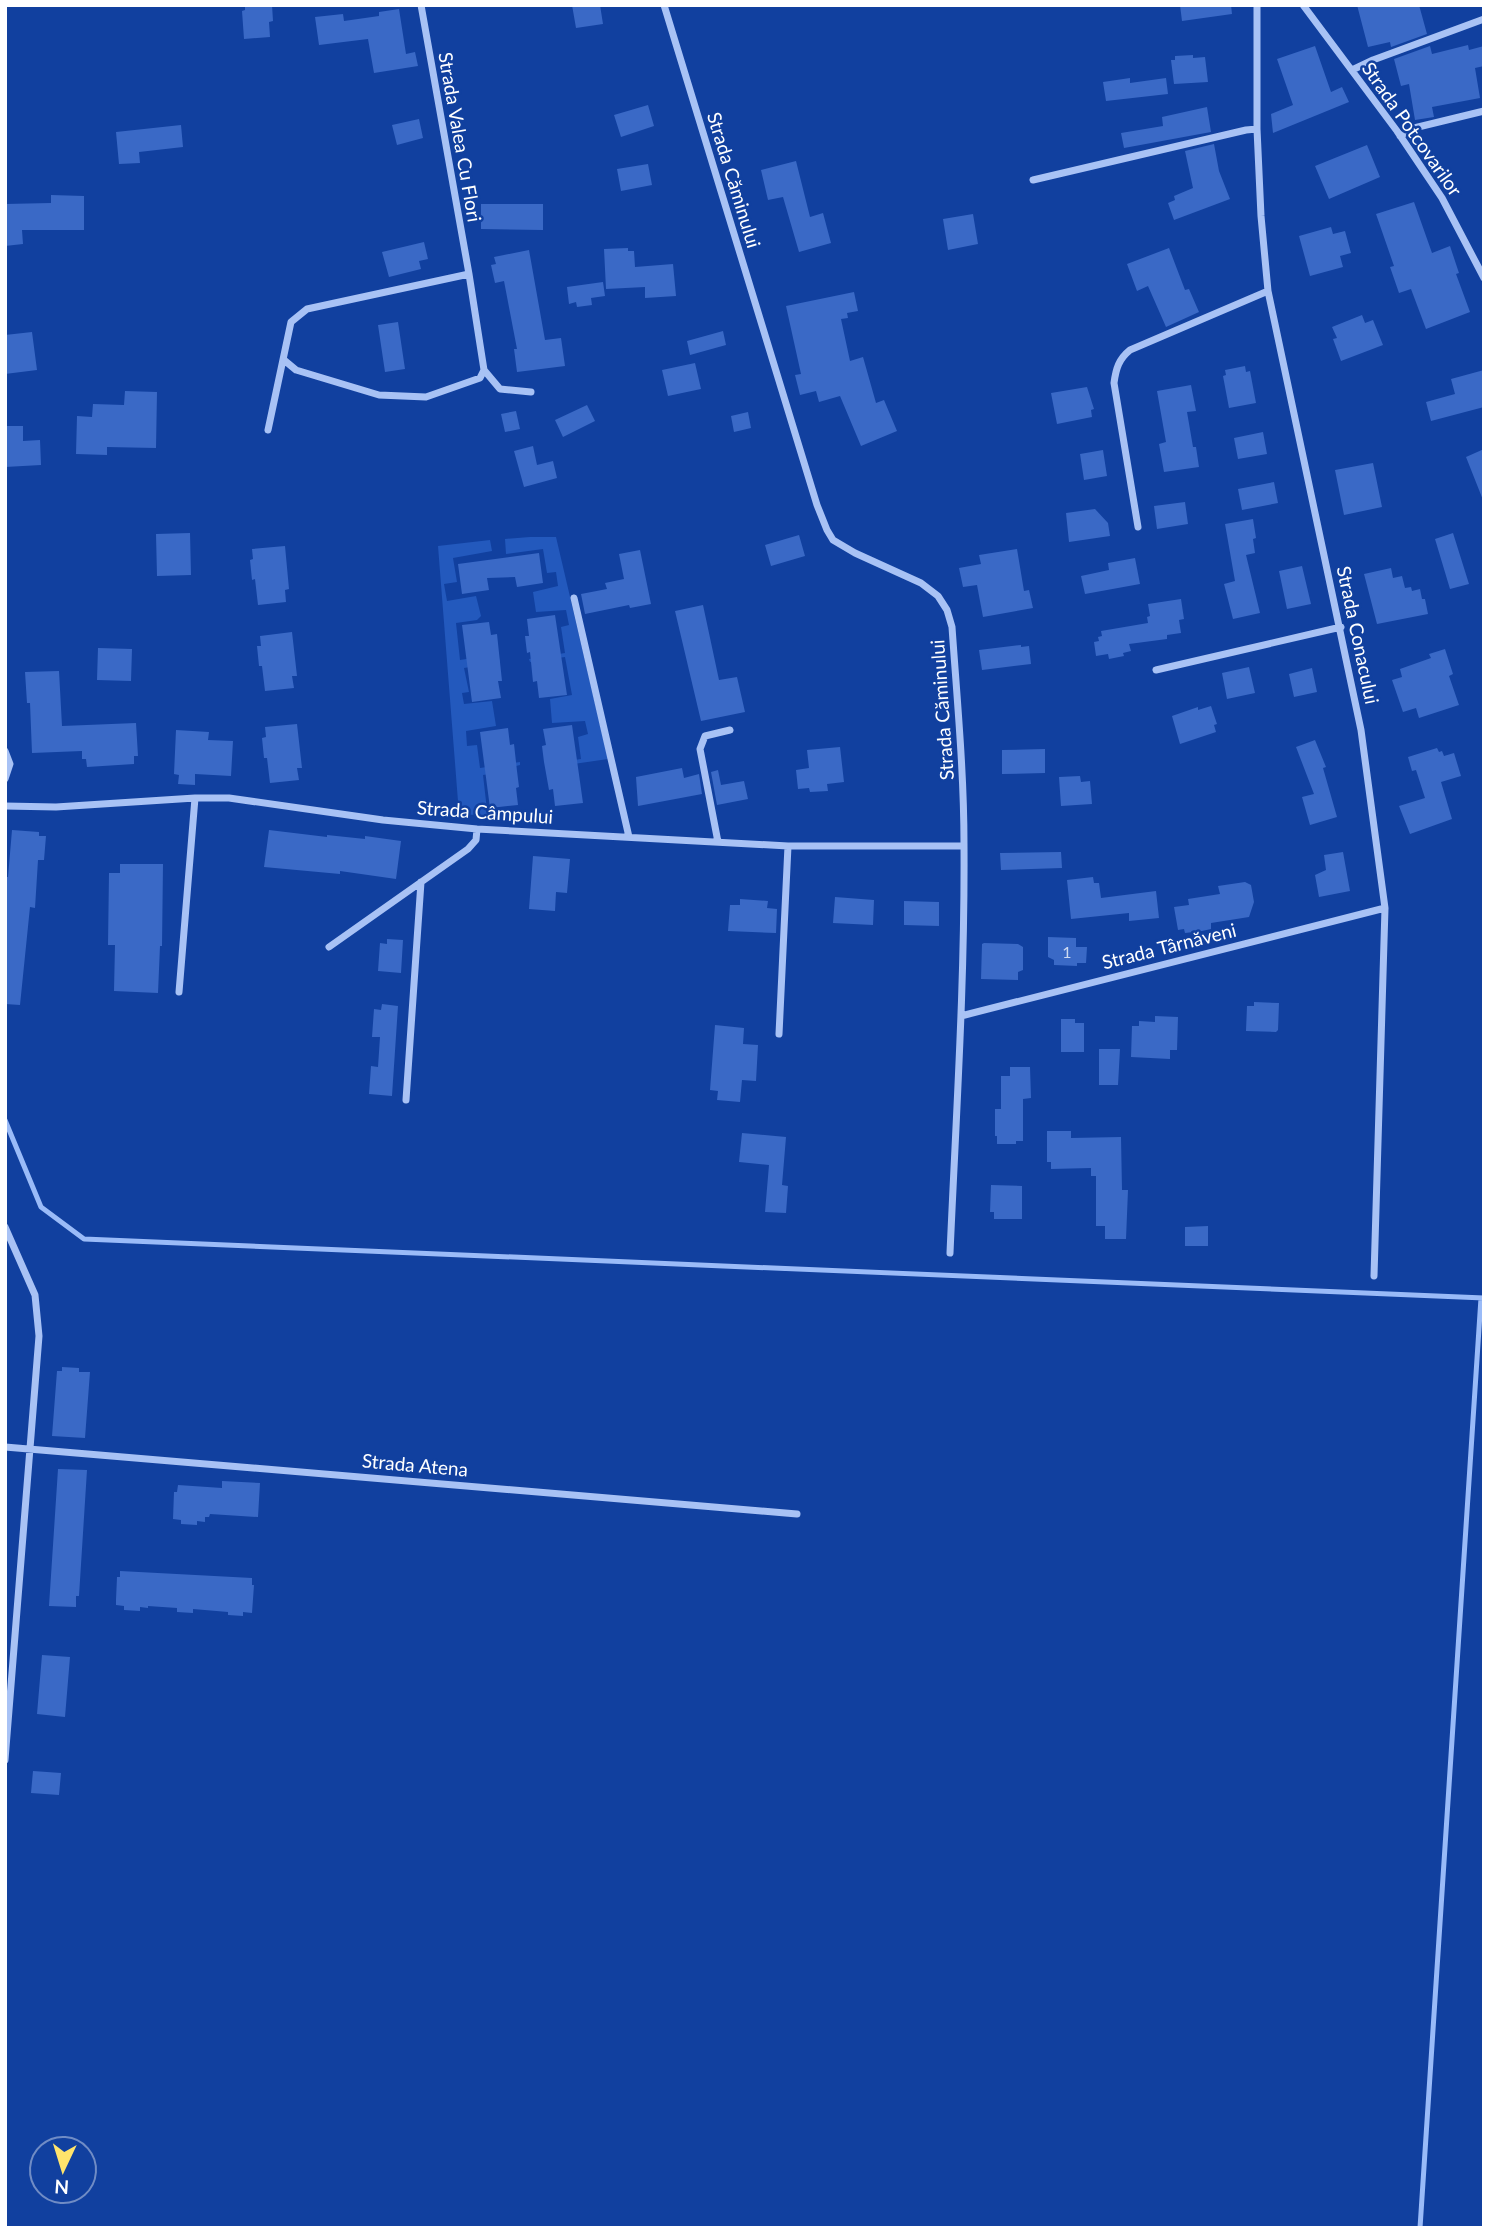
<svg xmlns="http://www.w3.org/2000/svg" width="1489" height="2233" viewBox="0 0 1489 2233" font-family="Lato,sans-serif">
<rect width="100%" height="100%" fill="#11409f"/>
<path fill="#2359bd" d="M 530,537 L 556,537 L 608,759 L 546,768 L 545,765 L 581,759 L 578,737 L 588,734 L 585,721 L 552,723 L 550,699 L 572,695 L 565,657 L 530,662 L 529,659 L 565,653 L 561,627 L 569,625 L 566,610 L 536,612 L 533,592 L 558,586 L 556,572 L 547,573 L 543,549 L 506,554 L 505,539 Z
M 490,540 L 492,551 L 453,558 L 457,582 L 444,584 L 447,601 L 476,596 L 481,616 L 477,620 L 456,623 L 460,660 L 498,654 L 500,662 L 464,668 L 469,692 L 462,693 L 464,704 L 492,701 L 496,726 L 466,731 L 467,746 L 477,745 L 480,768 L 520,762 L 520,765 L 516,766 L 516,770 L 483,775 L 487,810 L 493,810 L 493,816 L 459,814 L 438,546 Z"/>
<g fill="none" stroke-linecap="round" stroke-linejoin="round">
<path stroke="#9abbf8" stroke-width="5" d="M 5,1120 L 41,1207 L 84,1239 L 1484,1298
M 1420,2228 L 1481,1298"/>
</g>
<path fill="#3a69c6" d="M 245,5 L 272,5 L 273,21 L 269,22 L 270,37 L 244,39 L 242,11 L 245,10 Z
M 572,5 L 600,5 L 603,24 L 576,28 Z
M 1180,5 L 1231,5 L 1232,14 L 1182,21 Z
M 1357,5 L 1419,5 L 1427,34 L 1391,47 L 1390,42 L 1368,47 Z
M 399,9 L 406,54 L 415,52 L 418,66 L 374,73 L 368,39 L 319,45 L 315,17 L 343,14 L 344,21 L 379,16 L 379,12 Z
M 1468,45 L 1469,50 L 1484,46 L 1484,66 L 1475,68 L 1480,98 L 1432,107 L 1434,117 L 1415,120 L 1409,84 L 1401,86 L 1394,59 L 1430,46 L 1432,54 Z
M 1315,46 L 1331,92 L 1342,87 L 1349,102 L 1273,133 L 1271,114 L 1293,105 L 1277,59 Z
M 1193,55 L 1193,58 L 1205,57 L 1208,82 L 1174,84 L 1171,60 L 1175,60 L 1175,56 Z
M 1130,78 L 1130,83 L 1166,78 L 1168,94 L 1106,101 L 1103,82 Z
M 648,105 L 654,126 L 621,137 L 614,115 Z
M 1207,107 L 1211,132 L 1124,148 L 1121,133 L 1163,126 L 1162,117 Z
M 419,119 L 423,138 L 397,145 L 392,125 Z
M 181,125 L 183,147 L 139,152 L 140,163 L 119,164 L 116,132 Z
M 1214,144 L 1219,171 L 1230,199 L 1174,220 L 1168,203 L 1175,200 L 1174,196 L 1193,188 L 1185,151 Z
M 1367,145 L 1380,177 L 1329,199 L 1315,166 Z
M 796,161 L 810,217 L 823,213 L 831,243 L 799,252 L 783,197 L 768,200 L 761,170 Z
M 648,164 L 652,185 L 621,191 L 617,169 Z
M 51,195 L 84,196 L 84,230 L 22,230 L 23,244 L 5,246 L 5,204 L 51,203 Z
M 1414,202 L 1432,253 L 1450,246 L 1459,273 L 1456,274 L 1470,312 L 1426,329 L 1411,289 L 1399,293 L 1390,267 L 1394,266 L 1376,214 Z
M 481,204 L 543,204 L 543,230 L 481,229 Z
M 973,214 L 978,244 L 948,250 L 943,219 Z
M 1331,227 L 1333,234 L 1345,231 L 1351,253 L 1340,256 L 1343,267 L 1310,276 L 1299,236 Z
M 424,242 L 428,259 L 419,261 L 421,269 L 389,277 L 382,252 Z
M 628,248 L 628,251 L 634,251 L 635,267 L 673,264 L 676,296 L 645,298 L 645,287 L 606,289 L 604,249 Z
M 1169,248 L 1185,290 L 1189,289 L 1199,312 L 1166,327 L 1148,286 L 1137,291 L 1127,264 Z
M 529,250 L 545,340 L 561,338 L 565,366 L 517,372 L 514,349 L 517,349 L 504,281 L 495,283 L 491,265 L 496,264 L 494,257 Z
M 603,282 L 605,296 L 591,298 L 592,305 L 577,307 L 576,302 L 569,304 L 567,287 Z
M 854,292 L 858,311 L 847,313 L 848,318 L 841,319 L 850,361 L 863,357 L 876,403 L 884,400 L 897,431 L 861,446 L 840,396 L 819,402 L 816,391 L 800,395 L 795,375 L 801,374 L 786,306 Z
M 1362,315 L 1365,323 L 1373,320 L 1383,345 L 1341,361 L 1333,339 L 1337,338 L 1332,327 Z
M 398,322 L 405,369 L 385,372 L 378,325 Z
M 723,331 L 726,345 L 690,355 L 687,341 Z
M 32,332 L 37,370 L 5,374 L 5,335 Z
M 695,363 L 701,389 L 668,396 L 662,370 Z
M 1245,366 L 1246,372 L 1250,371 L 1256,403 L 1229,408 L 1223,376 L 1226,375 L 1225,370 Z
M 1484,370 L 1484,407 L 1431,421 L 1426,402 L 1455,394 L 1451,379 Z
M 1191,385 L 1196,411 L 1187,412 L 1193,447 L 1196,447 L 1199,467 L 1164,472 L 1159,444 L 1166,442 L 1157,391 Z
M 1087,387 L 1094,409 L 1091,410 L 1092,417 L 1057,424 L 1051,393 Z
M 125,391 L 157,392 L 156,448 L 107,447 L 107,455 L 76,454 L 77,416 L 92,417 L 93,404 L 124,405 Z
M 587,405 L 595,421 L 563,437 L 555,420 Z
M 516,411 L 520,429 L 505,432 L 501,414 Z
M 748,412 L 751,428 L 734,432 L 731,416 Z
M 5,426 L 23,426 L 23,441 L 40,440 L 41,465 L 5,467 Z
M 1263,432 L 1267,454 L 1238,459 L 1234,438 Z
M 533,446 L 537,465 L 553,461 L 557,478 L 524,487 L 514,451 Z
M 1484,449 L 1484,500 L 1483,500 L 1466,457 Z
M 1103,450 L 1107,476 L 1084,480 L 1080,454 Z
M 1373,463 L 1382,507 L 1344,515 L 1335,470 Z
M 1274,482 L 1278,503 L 1242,510 L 1238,489 Z
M 1185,502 L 1188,524 L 1157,529 L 1154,506 Z
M 1095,509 L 1108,523 L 1110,536 L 1069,542 L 1066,513 Z
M 1253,519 L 1256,538 L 1253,539 L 1255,553 L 1246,555 L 1260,613 L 1233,619 L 1224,584 L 1235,581 L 1225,524 Z
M 190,533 L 191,575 L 157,576 L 156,534 Z
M 1453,533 L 1469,584 L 1450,589 L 1435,539 Z
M 799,535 L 805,556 L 771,566 L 765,545 Z
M 285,546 L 289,589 L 285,590 L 286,602 L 258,605 L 255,579 L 252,580 L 250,560 L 253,559 L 252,549 Z
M 1017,549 L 1024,591 L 1029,590 L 1033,608 L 983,617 L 977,585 L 963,587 L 959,568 L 981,564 L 979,555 Z
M 640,550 L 651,604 L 630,608 L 629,605 L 585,614 L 581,594 L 607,589 L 605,583 L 624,579 L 619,554 Z
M 539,553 L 543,583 L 517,587 L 515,577 L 487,578 L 489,590 L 462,594 L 458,564 Z
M 1135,558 L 1140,584 L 1085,594 L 1081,576 L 1109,570 L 1108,563 Z
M 1302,566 L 1311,604 L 1287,609 L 1279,571 Z
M 1391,568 L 1393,578 L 1402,576 L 1405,588 L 1411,587 L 1412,591 L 1420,589 L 1422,599 L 1425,599 L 1428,614 L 1377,624 L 1364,574 Z
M 1181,599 L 1184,619 L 1179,620 L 1181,633 L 1167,635 L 1167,639 L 1129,644 L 1131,651 L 1123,653 L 1124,656 L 1109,659 L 1108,654 L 1096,656 L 1094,642 L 1099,641 L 1098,637 L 1102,636 L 1101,631 L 1148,623 L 1147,617 L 1150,616 L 1148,604 Z
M 703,605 L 719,680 L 737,677 L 745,712 L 701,721 L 675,611 Z
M 555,615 L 567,695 L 539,698 L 537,681 L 533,682 L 530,652 L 527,653 L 525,636 L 529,636 L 527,619 Z
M 489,622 L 491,635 L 497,634 L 502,681 L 498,681 L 501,698 L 472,702 L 462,625 Z
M 292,632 L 297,676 L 292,676 L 294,688 L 265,691 L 262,666 L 259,666 L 257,646 L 261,646 L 260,636 Z
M 1021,645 L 1021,647 L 1029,646 L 1031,664 L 982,670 L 979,650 Z
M 98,648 L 132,649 L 131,681 L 97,680 Z
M 1445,649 L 1453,674 L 1449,676 L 1459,705 L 1419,718 L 1416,708 L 1403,712 L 1392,680 L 1402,677 L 1400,669 L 1431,658 L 1429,654 Z
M 1249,667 L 1255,693 L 1227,699 L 1222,673 Z
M 1312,668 L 1317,692 L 1294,697 L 1289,674 Z
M 59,671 L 62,726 L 136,723 L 138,756 L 134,756 L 134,764 L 87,767 L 86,759 L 82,759 L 82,751 L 32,753 L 30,703 L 27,703 L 25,672 Z
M 1211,706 L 1217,724 L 1214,725 L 1216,732 L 1180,744 L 1172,716 L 1198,707 L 1198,710 Z
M 297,724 L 302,768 L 297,768 L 299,780 L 270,783 L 267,758 L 264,758 L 262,738 L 266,737 L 265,727 Z
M 572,725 L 583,803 L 555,806 L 553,789 L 549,790 L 544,762 L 542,746 L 546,745 L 543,729 Z
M 508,728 L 510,745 L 514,744 L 517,771 L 519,787 L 516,788 L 518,805 L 490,808 L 480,732 Z
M 176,730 L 209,732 L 208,740 L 233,741 L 231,776 L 195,774 L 195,785 L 178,784 L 179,775 L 174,774 Z
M 1315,740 L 1326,767 L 1323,768 L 1337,817 L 1310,825 L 1302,797 L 1314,794 L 1296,747 Z
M 840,747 L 844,782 L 827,784 L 828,791 L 810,792 L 809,788 L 798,789 L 796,770 L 809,768 L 807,750 Z
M 1437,748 L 1439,752 L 1442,751 L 1444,756 L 1454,753 L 1461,776 L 1441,782 L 1452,819 L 1410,834 L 1399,806 L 1425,798 L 1416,770 L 1412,771 L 1408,757 Z
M 1045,749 L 1045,773 L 1002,774 L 1002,750 Z
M 682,768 L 684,778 L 699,774 L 702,794 L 638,806 L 636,777 Z
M 718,770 L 721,785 L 744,781 L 748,799 L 717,805 L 711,772 Z
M 1080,776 L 1081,782 L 1090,781 L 1092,804 L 1061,806 L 1059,777 Z
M 12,830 L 39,832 L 39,836 L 46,836 L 44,860 L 38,860 L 35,908 L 30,907 L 20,1005 L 5,1004 L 5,877 L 8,877 Z
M 269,830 L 327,837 L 327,835 L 365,839 L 365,836 L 401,841 L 396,879 L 340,871 L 340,874 L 264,867 Z
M 1061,852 L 1062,868 L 1001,870 L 1000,853 Z
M 1343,852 L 1350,891 L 1319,897 L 1315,875 L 1326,870 L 1324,855 Z
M 533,856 L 570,859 L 567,893 L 556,892 L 555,911 L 529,909 Z
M 120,864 L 163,864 L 162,946 L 160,946 L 158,993 L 114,991 L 115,945 L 108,945 L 109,873 L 120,873 Z
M 1093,877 L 1094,883 L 1099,883 L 1101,898 L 1156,891 L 1159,918 L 1129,921 L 1129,913 L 1071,919 L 1067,880 Z
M 1245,882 L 1251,885 L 1254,902 L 1249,917 L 1211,923 L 1211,929 L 1202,931 L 1185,933 L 1184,929 L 1178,930 L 1174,907 L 1189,905 L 1188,899 L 1220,894 L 1218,886 Z
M 835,897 L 874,900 L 873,925 L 833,923 Z
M 740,899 L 768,901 L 767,908 L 777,909 L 776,933 L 728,931 L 730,905 L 740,905 Z
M 904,901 L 939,902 L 939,926 L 904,925 Z
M 1048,937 L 1076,938 L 1076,947 L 1087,947 L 1086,963 L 1077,963 L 1077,966 L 1054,965 L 1054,960 L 1048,957 Z
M 387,939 L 403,940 L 401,973 L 378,971 L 380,943 L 387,944 Z
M 984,943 L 1018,944 L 1023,947 L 1023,970 L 1018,972 L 1018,980 L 981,979 L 982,944 Z
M 1254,1002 L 1279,1003 L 1278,1030 L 1276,1032 L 1246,1031 L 1247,1006 L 1254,1006 Z
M 382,1004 L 398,1006 L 392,1096 L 369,1094 L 371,1066 L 378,1067 L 380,1037 L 372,1037 L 374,1009 L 381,1010 Z
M 1155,1016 L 1178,1017 L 1177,1050 L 1170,1050 L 1170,1059 L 1131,1057 L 1132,1026 L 1139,1026 L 1139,1021 L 1155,1022 Z
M 1061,1019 L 1075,1019 L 1075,1023 L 1084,1023 L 1084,1052 L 1061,1052 Z
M 715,1025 L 744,1028 L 743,1044 L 758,1045 L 756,1081 L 742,1080 L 740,1102 L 717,1100 L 718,1091 L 710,1090 Z
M 1099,1049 L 1120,1049 L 1118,1085 L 1099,1085 Z
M 1010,1067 L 1030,1067 L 1031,1098 L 1023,1099 L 1023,1141 L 1016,1141 L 1016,1144 L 997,1144 L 997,1136 L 995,1136 L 995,1109 L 1001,1109 L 1001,1076 L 1010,1076 Z
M 1047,1131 L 1071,1131 L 1071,1138 L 1121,1137 L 1122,1190 L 1128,1190 L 1126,1239 L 1105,1239 L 1105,1226 L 1096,1226 L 1096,1176 L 1091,1176 L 1091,1168 L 1051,1169 L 1051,1162 L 1047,1162 Z
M 742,1133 L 786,1137 L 782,1185 L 788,1186 L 786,1213 L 765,1212 L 769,1165 L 739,1162 Z
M 991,1185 L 1022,1186 L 1022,1219 L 994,1219 L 994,1212 L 990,1212 Z
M 1208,1226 L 1208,1246 L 1185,1246 L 1185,1227 Z
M 62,1367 L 79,1368 L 79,1372 L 90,1372 L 85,1438 L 52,1436 L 57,1371 L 62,1371 Z
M 58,1469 L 87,1470 L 79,1596 L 76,1596 L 76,1607 L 49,1606 Z
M 222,1481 L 260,1483 L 258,1517 L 210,1514 L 209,1517 L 205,1517 L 205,1522 L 197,1521 L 197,1525 L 181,1524 L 181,1520 L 173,1519 L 174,1492 L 177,1492 L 178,1485 L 222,1488 Z
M 120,1571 L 252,1578 L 252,1585 L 254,1585 L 252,1613 L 243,1612 L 243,1616 L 228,1615 L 228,1612 L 193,1609 L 193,1613 L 177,1612 L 177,1608 L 148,1606 L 148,1608 L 140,1607 L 140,1611 L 124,1610 L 124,1606 L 116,1605 L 116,1600 L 117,1577 L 120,1577 Z
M 42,1655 L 70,1657 L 65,1717 L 37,1714 Z
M 33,1771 L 61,1773 L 59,1795 L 31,1793 Z"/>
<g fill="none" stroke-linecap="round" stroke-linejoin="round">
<path stroke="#a8c2f5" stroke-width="7" d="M 664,5 L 817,505 L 827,530 L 833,540 L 855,553 L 921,583 L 938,596 L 947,610 L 952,627 C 957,699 964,772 964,844 C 965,981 956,1117 950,1253
M 1257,5 L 1257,129 L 1261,216 L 1268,291 L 1361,730 L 1385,908 L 1374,1276
M 1303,5 L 1397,131 L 1442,198 L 1484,278
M 1352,70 L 1373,60 L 1484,19
M 1400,136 L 1414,128 L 1484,111
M 1033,180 L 1246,130 L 1257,129
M 284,360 L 296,370 L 379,395 L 426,397 L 480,378 L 484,370 L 469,274 L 421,5
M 484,370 L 500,389 L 531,392
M 268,430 L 291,322 L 307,309 L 469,274
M 1138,527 L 1114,383 C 1116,368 1119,359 1130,350 L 1268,291
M 574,598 L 629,837
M 1156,670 L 1341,627
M 5,751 L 10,764 L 5,779
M 5,806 L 56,807 L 195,798 L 229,798 L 383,820 L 477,829 L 788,846 L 964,846
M 718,842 L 700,749 L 705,736 L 730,730
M 329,947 L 468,849 L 476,840 L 477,829
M 179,992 L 195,798
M 961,1016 L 1385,908
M 779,1034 L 788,846
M 406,1100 L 421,882
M 5,1227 L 35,1295 L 39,1336 L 5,1760
M 5,1447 L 797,1514"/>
</g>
<g text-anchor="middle" stroke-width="5" stroke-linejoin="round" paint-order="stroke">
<g font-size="16" fill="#cedaf1">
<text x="1067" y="958">1</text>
</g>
<g font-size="19" fill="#fff" stroke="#11409f">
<text transform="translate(1412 129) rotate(55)" y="7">Strada Potcovarilor</text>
<text transform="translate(460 137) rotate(80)" y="7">Strada Valea Cu Flori</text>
<text transform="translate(734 180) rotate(73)" y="7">Strada Căminului</text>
<text transform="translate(1358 635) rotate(78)" y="7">Strada Conacului</text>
<text transform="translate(942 710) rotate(-94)" y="7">Strada Căminului</text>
<text transform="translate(485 812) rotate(4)" y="7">Strada Câmpului</text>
<text transform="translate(1169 946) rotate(-14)" y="7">Strada Târnăveni</text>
<text transform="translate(415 1465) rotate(5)" y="7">Strada Atena</text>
</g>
</g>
<rect width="1489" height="2233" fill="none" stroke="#ffffff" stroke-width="14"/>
<g transform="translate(63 2170) rotate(184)"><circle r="33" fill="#11409f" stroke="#708cc5" stroke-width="2"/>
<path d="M0-5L12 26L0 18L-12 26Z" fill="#ffe46c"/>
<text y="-10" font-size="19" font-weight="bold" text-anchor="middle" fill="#ffffff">N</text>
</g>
</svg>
